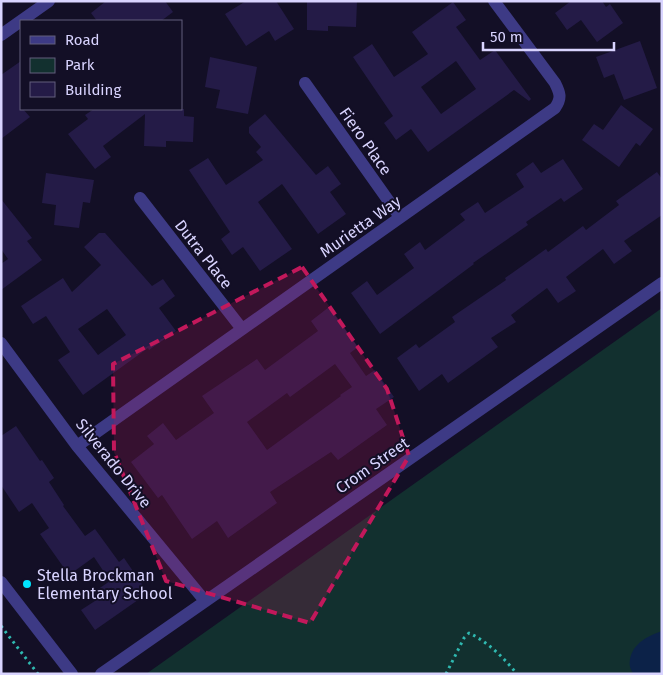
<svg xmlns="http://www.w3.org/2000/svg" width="663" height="675" viewBox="0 0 663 675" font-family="'Fira Sans',sans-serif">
<rect width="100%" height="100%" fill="#130f26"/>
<path fill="#12302f" d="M 662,308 L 662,674 L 146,674 Z"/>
<path fill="#0c2248" d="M 662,631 L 662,674 L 634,674 C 630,670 629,665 630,659 C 633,643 648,636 662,631 Z"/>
<path fill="#241b47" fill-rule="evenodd" d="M 106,1 L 165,1 L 173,12 L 161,21 L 97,21 L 91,13 Z
M 246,1 L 276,1 L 294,29 L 275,41 L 269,31 L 246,46 L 225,14 Z
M 307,1 L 357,1 L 356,27 L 328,26 L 328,31 L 307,30 Z
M 571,1 L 602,1 L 606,7 L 610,4 L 623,23 L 597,42 L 581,20 L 567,30 L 555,13 Z
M 453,2 L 466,20 L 456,27 L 480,60 L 495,50 L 531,99 L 529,101 L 514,90 L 428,152 L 411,129 L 396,140 L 384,123 L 393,116 L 353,57 L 372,44 L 394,77 L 428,54 L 412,32 ZM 456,61 L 476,89 L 441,114 L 421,87 Z
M 640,41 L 657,88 L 624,100 L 614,74 L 604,78 L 596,57 Z
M 210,57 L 257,67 L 248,114 L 216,108 L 220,90 L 205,87 Z
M 21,61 L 21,109 L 23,109 L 30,117 L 1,139 L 1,75 Z
M 621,105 L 653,129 L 640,146 L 636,143 L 619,167 L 582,140 L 594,124 L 603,130 Z
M 94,109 L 184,109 L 184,116 L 194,117 L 193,142 L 166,141 L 166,147 L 144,146 L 145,114 L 103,146 L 111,157 L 95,169 L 68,134 L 88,119 L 85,115 Z
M 265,114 L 316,175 L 328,166 L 341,184 L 330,192 L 346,214 L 318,234 L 282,184 L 258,202 L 292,249 L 260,271 L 243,247 L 232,255 L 221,239 L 230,232 L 189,170 L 208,158 L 226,185 L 263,160 L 256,152 L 261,147 L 249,133 L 249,127 Z
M 563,159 L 583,189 L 564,202 L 561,198 L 526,222 L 528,225 L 473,263 L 474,264 L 380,334 L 351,293 L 367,281 L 377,295 L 414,268 L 404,254 L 420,242 L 425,250 L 465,220 L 460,214 L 478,202 L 485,213 L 524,187 L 516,174 L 533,162 L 541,173 Z
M 657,172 L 662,179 L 662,215 L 624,241 L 632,251 L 614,264 L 603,249 L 566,277 L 576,291 L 558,303 L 547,288 L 511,315 L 516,322 L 491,338 L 498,347 L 448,383 L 442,374 L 419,391 L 397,358 L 416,344 L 419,348 L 455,322 L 452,317 L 506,280 L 505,278 L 546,249 L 548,252 L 583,226 L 586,230 L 619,205 L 616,201 Z
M 46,173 L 94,180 L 90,203 L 83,202 L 79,228 L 54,225 L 56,205 L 42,203 Z
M 1,199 L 32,238 L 27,241 L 42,260 L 1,290 L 1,264 L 8,259 L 1,249 Z
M 99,233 L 105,233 L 152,286 L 163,279 L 175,296 L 159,308 L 176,331 L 149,350 L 148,348 L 83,395 L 58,360 L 70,352 L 46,316 L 33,324 L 21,306 L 63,278 L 72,292 L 101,265 L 84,247 ZM 107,309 L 126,335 L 98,355 L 78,329 Z
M 329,307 L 358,347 L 350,353 L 366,376 L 375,370 L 394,397 L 376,409 L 387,425 L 338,460 L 331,452 L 270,492 L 277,503 L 228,538 L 217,521 L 192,539 L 162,495 L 158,498 L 131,462 L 154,444 L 147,436 L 163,423 L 176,440 L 214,413 L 202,396 L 257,359 L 265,370 L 318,331 L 311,321 ZM 335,364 L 352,387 L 340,395 L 341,396 L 267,450 L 247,422 L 287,393 L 290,397 Z
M 16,426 L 40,461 L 42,460 L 54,478 L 49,482 L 64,505 L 63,506 L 85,536 L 95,529 L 119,562 L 124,558 L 148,593 L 95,630 L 81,610 L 98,599 L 94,592 L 110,581 L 94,557 L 69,575 L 40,534 L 49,528 L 32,503 L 19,512 L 1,485 L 1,436 Z"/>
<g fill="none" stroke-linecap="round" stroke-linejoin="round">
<path stroke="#2fb8b0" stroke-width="3" stroke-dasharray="2.5 4" stroke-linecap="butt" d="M 1,626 L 38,674
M 446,674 L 464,638 L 469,633 C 488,642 504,658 517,674"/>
<path stroke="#3d3a85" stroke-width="12" d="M 1,35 L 49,1
M 305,83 L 400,217
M 140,198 L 242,329
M 1,343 L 77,446 L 205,601
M 77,446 L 555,108 C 562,98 560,93 555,83 L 494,1
M 1,582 L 72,674
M 101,674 L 662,283"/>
</g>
<path fill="#c2185b" fill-opacity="0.2" stroke="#c2185b" stroke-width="4" stroke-dasharray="10 6" stroke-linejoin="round" d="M 302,267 L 387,389 L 409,456 L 310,623 L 166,581 L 114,452 L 113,364 Z"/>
<circle fill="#00e5ff" stroke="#130f26" stroke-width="2" cx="27" cy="584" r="5"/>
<g text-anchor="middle" stroke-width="4" stroke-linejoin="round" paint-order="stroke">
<g font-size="16" fill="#d9d4ff" stroke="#130f26">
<text transform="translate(366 141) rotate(55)" y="6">Fiero Place</text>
<text transform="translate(360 226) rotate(-35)" y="6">Murietta Way</text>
<text transform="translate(204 254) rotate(52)" y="6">Dutra Place</text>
<text transform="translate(114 463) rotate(51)" y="6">Silverado Drive</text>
<text transform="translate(372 465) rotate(-35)" y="6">Crom Street</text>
</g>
<g font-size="16" fill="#d9d4ff" stroke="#130f26" text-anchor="start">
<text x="37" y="581">Stella Brockman<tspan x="37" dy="18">Elementary School</tspan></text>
</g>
</g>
<rect width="663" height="675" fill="none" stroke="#d9d4ff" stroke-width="5"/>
<rect x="20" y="20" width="162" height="90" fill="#130f26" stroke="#625e7d"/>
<rect x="30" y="36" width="25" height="8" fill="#3d3a85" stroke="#625e7d"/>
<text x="65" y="45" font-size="15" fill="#d9d4ff">Road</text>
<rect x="30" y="58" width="25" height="15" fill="#12302f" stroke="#625e7d"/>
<text x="65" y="70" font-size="15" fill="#d9d4ff">Park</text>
<rect x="30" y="82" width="25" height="15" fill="#241b47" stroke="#625e7d"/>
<text x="65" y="95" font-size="15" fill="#d9d4ff">Building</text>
<path d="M483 42v8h131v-8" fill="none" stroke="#d9d4ff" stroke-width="2.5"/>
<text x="490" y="42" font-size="15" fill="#d9d4ff" stroke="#130f26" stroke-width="4" paint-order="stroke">50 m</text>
</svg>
